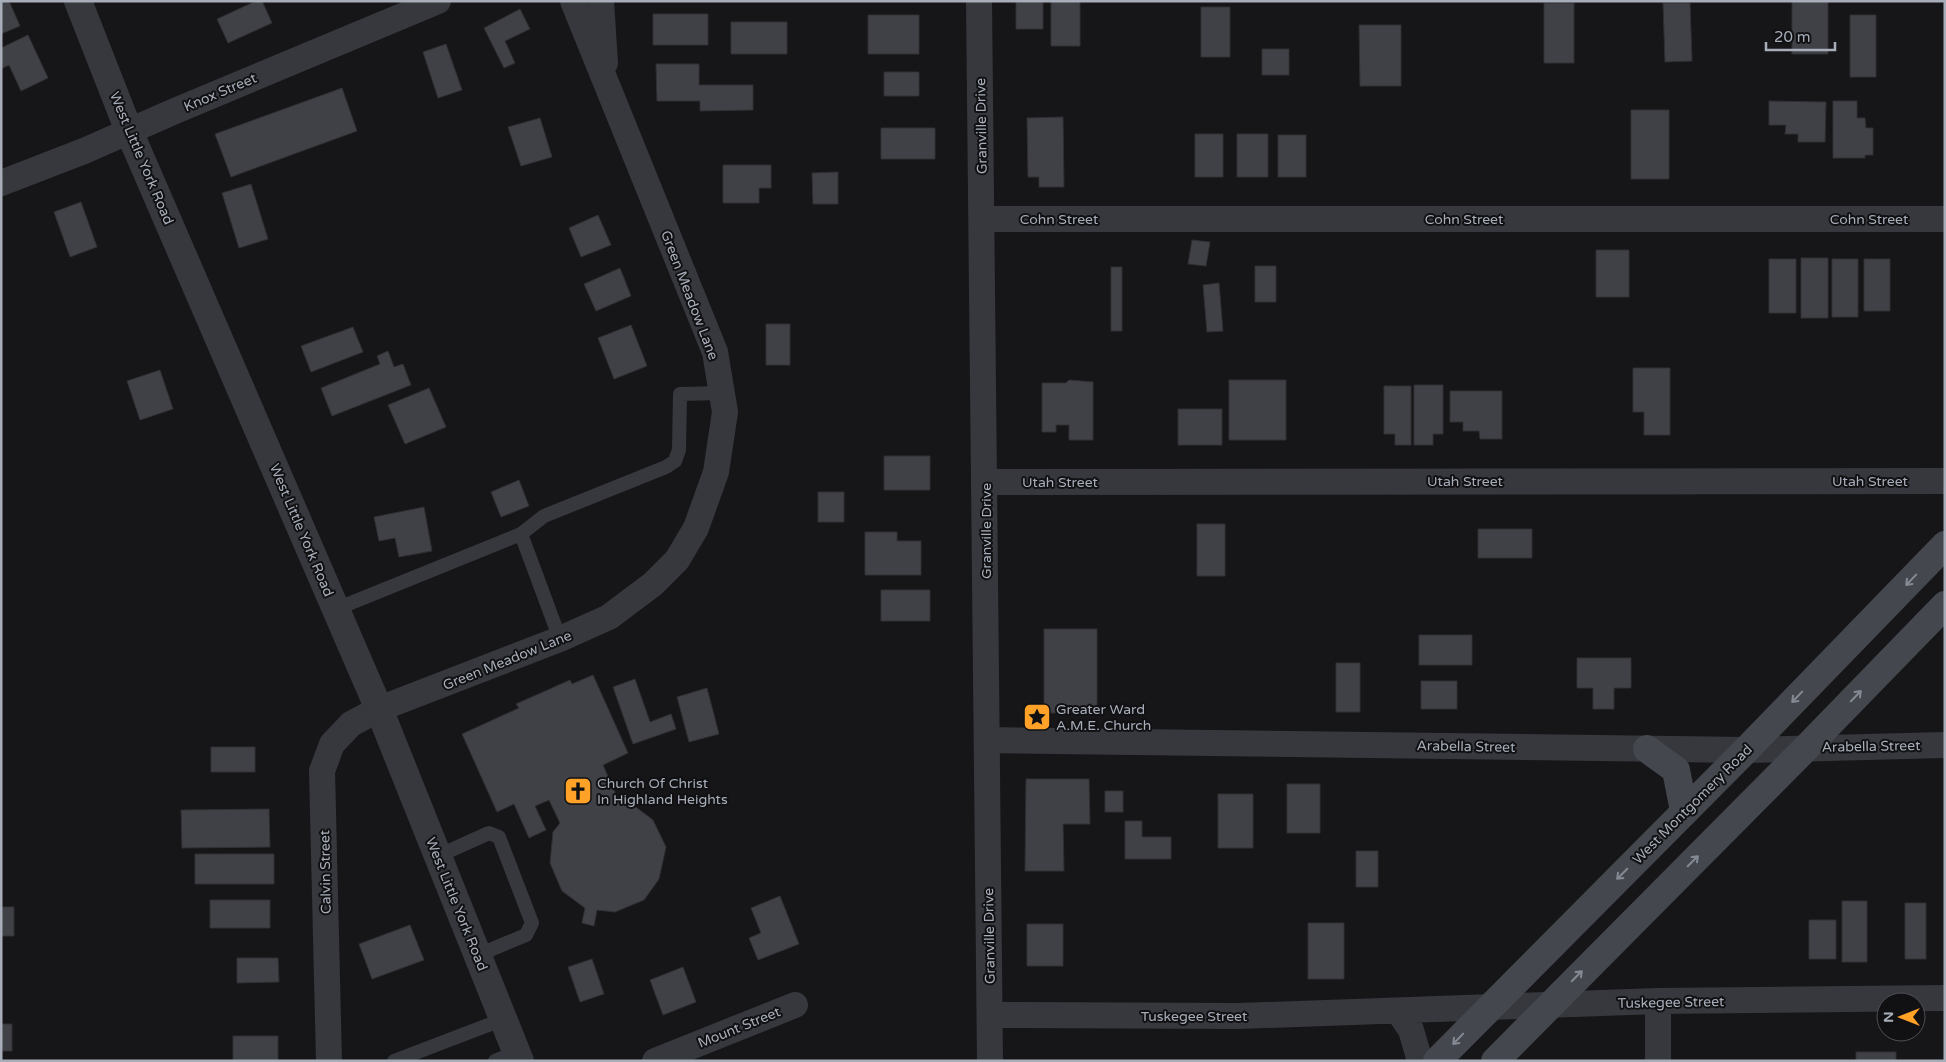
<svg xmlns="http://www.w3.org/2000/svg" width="1946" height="1062" viewBox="0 0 1946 1062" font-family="'Varela Round',sans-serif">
<rect width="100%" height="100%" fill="#161618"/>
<path fill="#404146" stroke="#303034" d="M 1,1 L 9,1 L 20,26 L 1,34 Z
M 256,1 L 262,1 L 272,23 L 228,43 L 217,19 Z
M 1051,1 L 1080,1 L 1080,46 L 1051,46 Z
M 1792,1 L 1828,1 L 1828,54 L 1792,54 Z
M 1016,2 L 1043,2 L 1043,29 L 1016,29 Z
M 1544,3 L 1574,3 L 1574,63 L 1544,63 Z
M 1663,3 L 1690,3 L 1692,61 L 1665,62 Z
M 1201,7 L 1230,7 L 1230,57 L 1201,57 Z
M 520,9 L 530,29 L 505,41 L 515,63 L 504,68 L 484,28 Z
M 653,14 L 708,14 L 708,45 L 653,45 Z
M 868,15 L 919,15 L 919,54 L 868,54 Z
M 1850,15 L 1876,15 L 1876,77 L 1850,77 Z
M 731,22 L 787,22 L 787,54 L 731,54 Z
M 1359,25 L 1401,25 L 1401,86 L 1360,86 Z
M 28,35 L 48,78 L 21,91 L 9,65 L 1,69 L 1,48 Z
M 446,44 L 462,90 L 438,98 L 423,52 Z
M 1262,49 L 1289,49 L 1289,75 L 1262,75 Z
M 656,64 L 699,64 L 699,85 L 753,85 L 753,110 L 700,111 L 700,101 L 657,101 Z
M 884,72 L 919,72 L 919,96 L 884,96 Z
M 342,88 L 357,131 L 231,177 L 215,134 Z
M 1769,101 L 1826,102 L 1825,142 L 1798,142 L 1798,134 L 1785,134 L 1786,125 L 1769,125 Z
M 1833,101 L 1857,101 L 1857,118 L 1865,118 L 1866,128 L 1873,128 L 1873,155 L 1865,155 L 1865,158 L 1833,158 Z
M 1631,110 L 1669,110 L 1669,179 L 1631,179 Z
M 1063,117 L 1064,187 L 1039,187 L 1039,177 L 1028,177 L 1027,118 Z
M 540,118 L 552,157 L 521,166 L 508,127 Z
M 881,128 L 935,128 L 935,159 L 881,159 Z
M 1195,134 L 1223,134 L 1223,177 L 1195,177 Z
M 1237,134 L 1268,134 L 1268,177 L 1237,177 Z
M 1278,135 L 1306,135 L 1306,177 L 1278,177 Z
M 723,165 L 771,165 L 771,188 L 759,188 L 759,203 L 723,203 Z
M 838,172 L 838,204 L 813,204 L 812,173 Z
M 251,184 L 268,239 L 239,248 L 222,193 Z
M 81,202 L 97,247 L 70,257 L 54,212 Z
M 598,215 L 611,245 L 581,257 L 569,228 Z
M 1192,240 L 1210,242 L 1206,266 L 1188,264 Z
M 1596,250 L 1629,250 L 1629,297 L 1596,297 Z
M 1801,258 L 1828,258 L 1828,318 L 1801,318 Z
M 1769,259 L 1796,259 L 1796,313 L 1769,313 Z
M 1832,259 L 1858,259 L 1858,317 L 1832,317 Z
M 1864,259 L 1890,259 L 1890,311 L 1864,311 Z
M 1255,266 L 1276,266 L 1276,302 L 1255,302 Z
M 1111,267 L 1122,267 L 1122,331 L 1111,331 Z
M 620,268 L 631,296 L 596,311 L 584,284 Z
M 1219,283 L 1223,331 L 1207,332 L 1203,285 Z
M 766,324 L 790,324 L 790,365 L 766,365 Z
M 631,325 L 647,366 L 614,379 L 598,338 Z
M 353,327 L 363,352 L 311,372 L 301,346 Z
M 388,351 L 394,367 L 403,364 L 411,385 L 332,416 L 321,388 L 380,364 L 377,356 Z
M 1633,368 L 1670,368 L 1670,435 L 1644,435 L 1644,412 L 1633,412 Z
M 160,370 L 173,409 L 140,420 L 127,381 Z
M 1069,380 L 1093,382 L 1093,440 L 1069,440 L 1069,425 L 1056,425 L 1056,432 L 1042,432 L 1042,383 L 1066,383 Z
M 1229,380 L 1286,380 L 1286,440 L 1229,440 Z
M 1414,385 L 1443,385 L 1443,434 L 1433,434 L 1433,445 L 1414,445 Z
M 1384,386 L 1411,386 L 1411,445 L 1395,445 L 1395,434 L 1384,434 Z
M 429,388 L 446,427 L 405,444 L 388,405 Z
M 1450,391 L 1502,391 L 1502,439 L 1480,439 L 1479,431 L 1463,431 L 1463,422 L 1450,422 Z
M 1178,409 L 1222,409 L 1222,445 L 1178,445 Z
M 884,456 L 930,456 L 930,490 L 884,490 Z
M 519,480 L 529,506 L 501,517 L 491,492 Z
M 818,492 L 844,492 L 844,522 L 818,522 Z
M 424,507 L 432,551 L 399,557 L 395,538 L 379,541 L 374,517 Z
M 1197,524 L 1225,524 L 1225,576 L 1197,576 Z
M 1478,529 L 1532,529 L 1532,558 L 1478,558 Z
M 865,532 L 897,532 L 897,541 L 921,541 L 921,575 L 865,575 Z
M 881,590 L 930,590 L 930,621 L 881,621 Z
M 1044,629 L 1097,629 L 1097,713 L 1044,713 Z
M 1419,635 L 1472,635 L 1472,665 L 1419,665 Z
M 1577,658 L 1631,658 L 1631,688 L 1614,688 L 1614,709 L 1593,709 L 1593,688 L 1577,688 Z
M 1336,663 L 1360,663 L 1360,712 L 1336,712 Z
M 593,675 L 628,753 L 603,765 L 617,797 L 629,802 L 653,820 L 666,847 L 659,879 L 644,900 L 615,912 L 597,910 L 594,926 L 582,923 L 585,908 L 562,891 L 550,863 L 553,832 L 560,823 L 549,800 L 535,806 L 546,830 L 529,838 L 514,804 L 497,812 L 462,734 L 519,708 L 516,704 L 570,680 L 572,684 Z
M 635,679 L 650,722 L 671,714 L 676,729 L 633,744 L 613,687 Z
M 1421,681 L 1457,681 L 1457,709 L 1421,709 Z
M 707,688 L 719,734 L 689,742 L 677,697 Z
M 211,747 L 255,747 L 255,772 L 211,772 Z
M 1026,779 L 1089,779 L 1090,824 L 1063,824 L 1064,871 L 1025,871 Z
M 1287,784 L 1320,784 L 1320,833 L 1287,833 Z
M 1105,791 L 1123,791 L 1123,812 L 1105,812 Z
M 1218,794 L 1253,794 L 1253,848 L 1218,848 Z
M 269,809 L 270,847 L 182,848 L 181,810 Z
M 1125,821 L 1142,821 L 1142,837 L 1171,837 L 1171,859 L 1125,859 Z
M 1356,851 L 1378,851 L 1378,887 L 1356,887 Z
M 195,854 L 274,854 L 274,884 L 195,884 Z
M 780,896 L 799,944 L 758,960 L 749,938 L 761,933 L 751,908 Z
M 210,900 L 270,900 L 270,928 L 210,928 Z
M 1842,901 L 1867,901 L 1867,962 L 1842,962 Z
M 1905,903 L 1926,903 L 1926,959 L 1905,959 Z
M 1,907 L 14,907 L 14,936 L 1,936 Z
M 1809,920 L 1836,920 L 1836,959 L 1809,959 Z
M 1308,923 L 1344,923 L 1344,979 L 1308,979 Z
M 1027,924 L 1063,924 L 1063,966 L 1027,966 Z
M 410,925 L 424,960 L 372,979 L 359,944 Z
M 237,958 L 278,958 L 279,982 L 237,983 Z
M 592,959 L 604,994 L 580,1002 L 568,967 Z
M 683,967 L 696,1002 L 663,1015 L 650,980 Z
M 1,1024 L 12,1024 L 12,1051 L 1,1051 Z
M 233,1036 L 278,1036 L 278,1061 L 233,1061 Z
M 1856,1052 L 1896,1052 L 1896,1061 L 1856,1061 Z"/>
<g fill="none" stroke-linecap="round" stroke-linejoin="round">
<path stroke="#36383e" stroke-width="14" d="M 521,534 L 560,639
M 336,609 L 521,534 L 544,516 L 666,467 L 675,461 L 679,450 L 680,394 L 722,393
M 438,856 L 489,833 L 499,837 L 532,923 L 526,935 L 478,955
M 394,1061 L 504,1019
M 495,1061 L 517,1052"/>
<path stroke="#36383e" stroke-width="26" d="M 601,1 L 605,63
M 979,1 L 990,1061
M 1,183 L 84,151 L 175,111 L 438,1
M 982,219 L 1945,219
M 985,482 L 1945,481
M 987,740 L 1746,750 L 1945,745
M 1658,1001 L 1658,1061
M 1398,1011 L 1411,1030 L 1420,1061
M 990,1015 L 1239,1016 L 1658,1001 L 1945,998
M 329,1061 L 322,771 L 332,744 L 351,724 L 379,709 L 560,639 L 609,617 L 653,584 L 677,560 L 696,528 L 716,472 L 725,412 L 715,352 L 573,1
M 655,1061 L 795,1005"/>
<path stroke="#36383e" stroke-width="28" d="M 78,1 L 129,131 L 379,709 L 520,1061"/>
<path stroke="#44484e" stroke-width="28" d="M 1647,749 L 1676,770 L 1684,811
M 1437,1061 L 1746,750 L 1945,545
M 1495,1061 L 1806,748 L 1945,605"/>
</g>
<defs><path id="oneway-shaft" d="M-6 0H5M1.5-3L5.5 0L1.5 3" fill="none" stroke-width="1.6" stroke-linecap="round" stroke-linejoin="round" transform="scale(1.25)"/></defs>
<g stroke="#848a94">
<use href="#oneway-shaft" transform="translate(1911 580) rotate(134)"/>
<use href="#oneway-shaft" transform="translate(1856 696) rotate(-46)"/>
<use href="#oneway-shaft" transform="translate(1797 697) rotate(134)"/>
<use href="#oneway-shaft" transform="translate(1693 861) rotate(-45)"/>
<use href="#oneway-shaft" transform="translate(1622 874) rotate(135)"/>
<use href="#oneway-shaft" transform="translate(1577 976) rotate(-45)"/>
<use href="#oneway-shaft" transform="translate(1458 1039) rotate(134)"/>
</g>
<defs>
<g id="sight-square" transform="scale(1.4375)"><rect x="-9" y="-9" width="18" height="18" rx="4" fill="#ffa227" stroke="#111113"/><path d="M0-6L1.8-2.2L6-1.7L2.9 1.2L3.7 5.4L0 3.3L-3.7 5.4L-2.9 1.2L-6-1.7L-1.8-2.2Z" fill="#111"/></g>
<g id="church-square" transform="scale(1.4375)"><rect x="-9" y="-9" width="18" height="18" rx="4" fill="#ffa227" stroke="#111113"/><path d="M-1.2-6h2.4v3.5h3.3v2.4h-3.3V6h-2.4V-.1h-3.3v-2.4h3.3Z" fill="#111"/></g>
</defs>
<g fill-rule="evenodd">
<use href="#sight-square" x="1037" y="717"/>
<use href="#church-square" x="578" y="791"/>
</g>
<g text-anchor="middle" stroke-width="4" stroke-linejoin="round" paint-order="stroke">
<g font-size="14" fill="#a7aeba" stroke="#111113">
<text transform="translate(220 92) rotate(-23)" y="5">Knox Street</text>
<text transform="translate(981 126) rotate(-91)" y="5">Granville Drive</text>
<text transform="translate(142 158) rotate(67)" y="5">West Little York Road</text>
<text x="1059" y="224">Cohn Street</text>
<text x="1464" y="224">Cohn Street</text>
<text x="1869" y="224">Cohn Street</text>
<text transform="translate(690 295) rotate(69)" y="5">Green Meadow Lane</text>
<text x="1465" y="486">Utah Street</text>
<text x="1870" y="486">Utah Street</text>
<text x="1060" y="487">Utah Street</text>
<text transform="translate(302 530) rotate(67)" y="5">West Little York Road</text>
<text transform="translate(986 531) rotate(-90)" y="5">Granville Drive</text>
<text transform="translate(507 660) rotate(-22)" y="5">Green Meadow Lane</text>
<text transform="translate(1466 746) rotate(1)" y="5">Arabella Street</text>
<text transform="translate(1871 746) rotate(-1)" y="5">Arabella Street</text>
<text transform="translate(1692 804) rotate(-45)" y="5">West Montgomery Road</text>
<text transform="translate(325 872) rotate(-91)" y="5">Calvin Street</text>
<text transform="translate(457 904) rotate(68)" y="5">West Little York Road</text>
<text transform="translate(989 936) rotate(-91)" y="5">Granville Drive</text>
<text transform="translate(1671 1002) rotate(-1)" y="5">Tuskegee Street</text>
<text x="1194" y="1021">Tuskegee Street</text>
<text transform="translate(739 1027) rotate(-22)" y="5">Mount Street</text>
</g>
<g font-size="14" fill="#a7aeba" stroke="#111113" text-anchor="start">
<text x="1056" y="714">Greater Ward<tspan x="1056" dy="16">A.M.E. Church</tspan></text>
<text x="597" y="788">Church Of Christ<tspan x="597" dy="16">In Highland Heights</tspan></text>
</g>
</g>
<rect width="1946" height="1062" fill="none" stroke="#a7aeba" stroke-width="5"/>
<g transform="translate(1901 1017) rotate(270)"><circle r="24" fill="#111113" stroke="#4d5056"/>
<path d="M0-4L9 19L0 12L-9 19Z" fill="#ffa227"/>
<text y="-8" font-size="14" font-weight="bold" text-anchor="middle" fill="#a7aeba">N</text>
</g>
<path d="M1766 42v8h69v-8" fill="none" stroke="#a7aeba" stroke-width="2.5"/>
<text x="1774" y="42" font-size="15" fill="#a7aeba" stroke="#111113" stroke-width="4" paint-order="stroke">20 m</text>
</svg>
